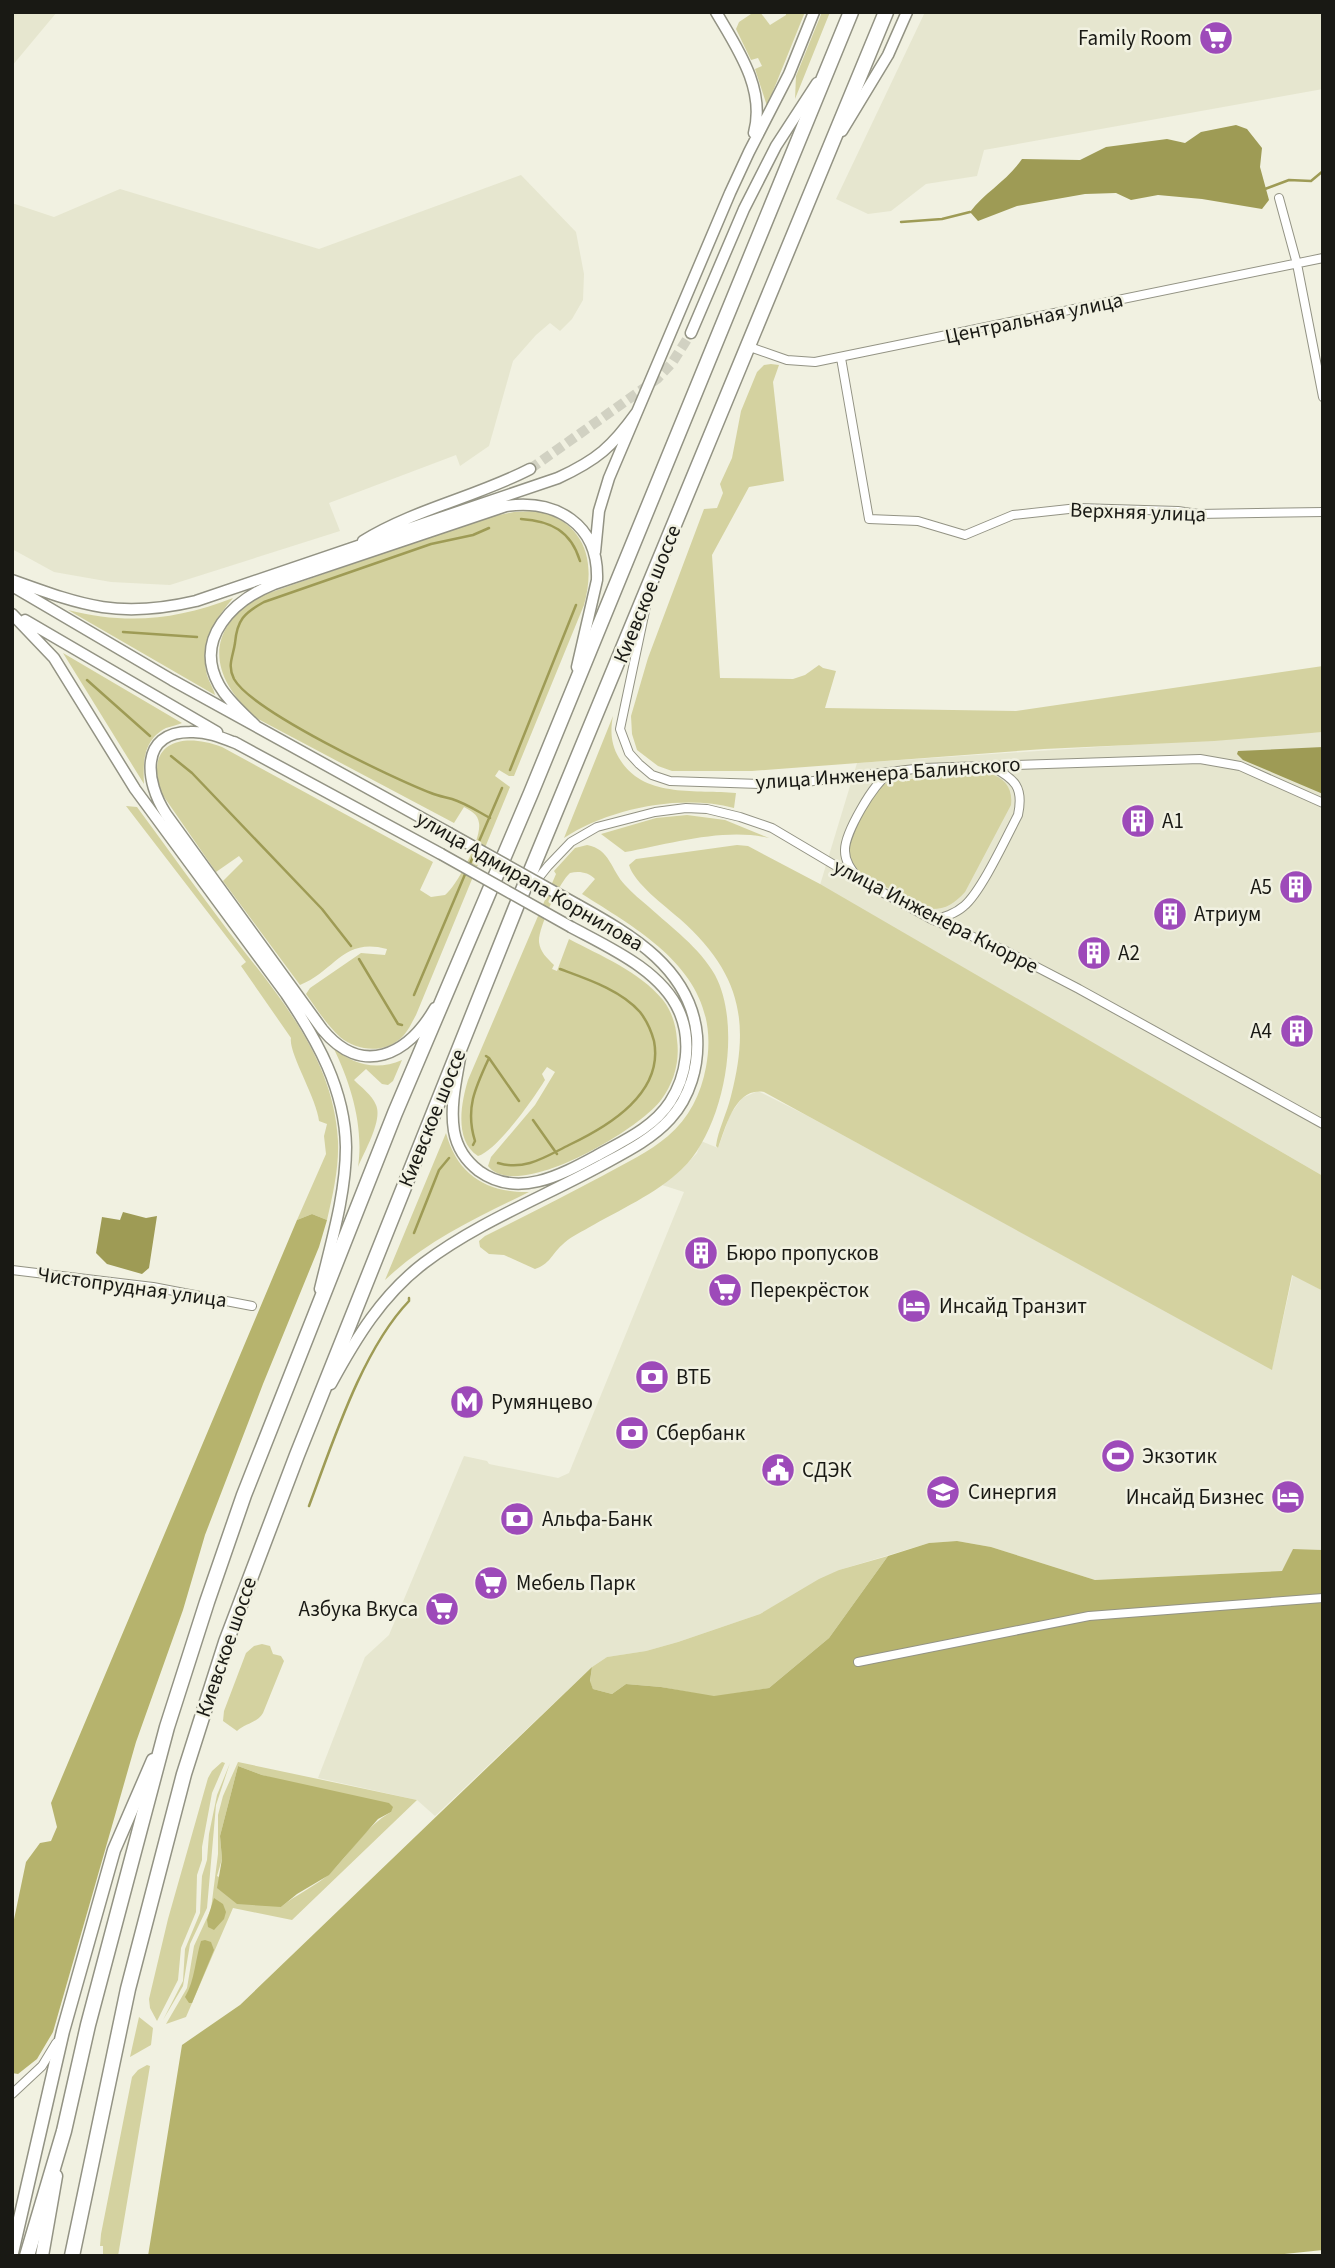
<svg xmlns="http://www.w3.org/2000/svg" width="1335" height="2268" viewBox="0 0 1335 2268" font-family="'Source Sans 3',sans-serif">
<rect width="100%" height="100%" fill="#f1f1e1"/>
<path fill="#e6e6cf" d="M 14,12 L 57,12 L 12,66 L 12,16 Z
M 925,12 L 1323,12 L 1323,89 L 984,150 L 977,176 L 926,184 L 891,211 L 868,214 L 836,199 Z
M 521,175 L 576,232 L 584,274 L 583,300 L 572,319 L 560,331 L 550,323 L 536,335 L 513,361 L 489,446 L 460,466 L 456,455 L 329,503 L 340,531 L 170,585 L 111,582 L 54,572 L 12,549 L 12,203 L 54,217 L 120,189 L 319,249 Z
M 1323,732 L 1323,1176 L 820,885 L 857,763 Z
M 758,1091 L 806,1115 L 1272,1369 L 1293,1274 L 1323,1291 L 1323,1550 L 1293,1549 L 1283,1571 L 1095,1580 L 991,1547 L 957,1541 L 929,1543 L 839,1570 L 760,1614 L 678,1642 L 646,1651 L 607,1657 L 592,1667 L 435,1816 L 417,1800 L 318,1778 L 365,1657 L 389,1635 L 464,1456 L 487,1461 L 489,1464 L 558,1478 L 569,1473 L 684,1192 L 662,1185 L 683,1168 L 697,1153 L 701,1141 L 718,1148 L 730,1115 L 742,1098 Z"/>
<path fill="#d4d2a0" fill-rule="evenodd" d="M 754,12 L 760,12 L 770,25 L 786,15 L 786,12 L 805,12 L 767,106 L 755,69 L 762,66 L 758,58 L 751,60 L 736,29 L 739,22 Z
M 822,12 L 830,12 L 795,99 L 796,76 Z
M 771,364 L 779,365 L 773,382 L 784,481 L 749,487 L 712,555 L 720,678 L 793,679 L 805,675 L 819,665 L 823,668 L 836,671 L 825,708 L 1016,711 L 1323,666 L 1323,732 L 1214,741 L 1044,749 L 752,771 L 672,771 L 658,766 L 637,750 L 632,734 L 631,716 L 648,658 L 704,509 L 717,508 L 723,493 L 720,484 L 732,458 L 741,411 L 757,372 L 764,365 Z
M 538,511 C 586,523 596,562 584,605 L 514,776 L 509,776 L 499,770 L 495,776 L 510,787 L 416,1015 C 412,1022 408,1032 401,1038 C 384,1054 357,1051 340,1037 C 327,1025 316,1008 306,994 L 310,988 L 361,953 L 385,955 L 387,949 C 343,937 335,971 300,985 L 223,881 L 243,861 L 239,856 L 216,872 L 162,794 C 143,743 181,731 222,747 L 433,862 L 420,890 L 431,897 L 445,895 C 457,886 482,838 479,823 C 478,814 471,811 464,807 L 454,823 L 258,719 C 207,677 203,625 266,594 L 485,518 L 514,512 Z
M 233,598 C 215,620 199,643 207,675 C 209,682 214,689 215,695 L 68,610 C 127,625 176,620 233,598 Z
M 63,653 L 182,723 C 178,725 172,726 166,728 C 143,740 143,762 144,784 Z
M 613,716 C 610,731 611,744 619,758 C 643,799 696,789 736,793 L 734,808 C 681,794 610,808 564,838 Z
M 989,774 C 1005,777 1013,789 1011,805 L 965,892 C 954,904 945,910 928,909 L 863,875 C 857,870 851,864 849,857 C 845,843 871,797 881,787 C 886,783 890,781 896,780 Z
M 126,806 L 137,807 C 168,849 198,891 229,932 C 278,995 334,1058 338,1141 C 339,1168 333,1194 327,1220 L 312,1214 L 297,1220 L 326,1154 L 324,1136 L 327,1124 L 319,1121 C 317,1099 288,1052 291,1038 L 241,966 L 246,962 Z
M 687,815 L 725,820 L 769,838 C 725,827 669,844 625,852 L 601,834 L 656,818 Z
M 587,845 C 610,849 611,870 625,885 C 632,893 641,900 649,907 C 671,927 700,948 715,975 C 743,1027 724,1129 682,1169 C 656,1194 619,1210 588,1228 C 579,1233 569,1238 562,1245 C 551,1255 550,1264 535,1269 L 504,1255 L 489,1254 L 480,1247 L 479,1241 L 485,1236 C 525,1216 565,1196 604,1175 C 626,1163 649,1152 668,1136 C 689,1118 701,1094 706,1067 C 723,977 647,935 582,894 L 595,879 C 588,872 579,871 570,873 C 560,881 538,928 539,942 C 540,952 547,958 554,965 L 552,969 L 557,971 L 569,939 C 601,956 639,971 663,1000 C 672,1012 676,1025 677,1040 C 680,1061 674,1083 661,1100 C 640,1129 517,1203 488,1166 L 491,1157 L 535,1105 L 555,1072 L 547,1067 L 542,1074 L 545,1080 C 534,1098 497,1151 478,1156 C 454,1141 461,1103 468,1080 L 556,874 L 554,871 L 575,848 Z
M 737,845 L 748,846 L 820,884 L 1323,1176 L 1323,1291 L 1292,1275 L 1272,1370 L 764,1092 C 735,1087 726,1127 718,1148 L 716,1146 C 718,1130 727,1113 731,1096 C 751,1019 739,972 680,919 C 665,906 634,883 629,865 L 636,859 Z
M 333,1047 C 352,1065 377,1071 402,1060 L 393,1081 L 388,1085 L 382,1084 L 366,1069 L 354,1080 C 361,1087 372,1095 376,1105 C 383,1120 364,1152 358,1167 C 364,1127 351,1083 333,1047 Z
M 446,1133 C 457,1174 486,1193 529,1192 C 478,1217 427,1240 385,1280 Z
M 888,1556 L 829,1638 L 769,1688 L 714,1697 L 661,1687 L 626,1684 L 612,1694 L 593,1689 L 590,1682 L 592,1667 L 607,1657 L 646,1651 L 678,1642 L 760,1614 L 819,1579 L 839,1570 Z
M 262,1644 L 270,1646 L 273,1654 L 281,1656 L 284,1661 L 263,1713 C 257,1723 246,1723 237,1731 L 223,1721 L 224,1711 L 246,1653 L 254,1646 Z
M 222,1762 L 225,1763 L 212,1793 L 202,1847 L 202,1860 L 197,1875 L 196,1912 L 181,1948 L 178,1980 L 157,2021 L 150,2008 L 149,1999 L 168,1919 L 208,1778 L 212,1771 Z
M 238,1762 L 417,1800 L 292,1920 L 233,1908 L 186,2017 L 166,2024 L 187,1988 L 194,1946 L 211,1909 L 218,1854 L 218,1815 L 223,1796 ZM 238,1766 L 262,1775 L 391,1812 C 365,1827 351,1853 330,1873 C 318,1885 295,1895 281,1907 L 217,1876 L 222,1859 L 220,1836 Z
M 230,1763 L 216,1805 L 207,1908 L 190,1944 L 183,1986 L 163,2020 L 183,1981 L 185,1949 L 200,1913 L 202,1876 L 207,1860 L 209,1834 L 217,1795 Z
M 139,2017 L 153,2028 L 151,2045 L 130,2057 Z
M 147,2065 L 150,2066 L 118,2256 L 103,2256 L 103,2246 L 100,2246 L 101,2234 L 132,2077 L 138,2070 Z"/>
<path fill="#b6b36d" d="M 312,1214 L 327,1220 L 319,1247 L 263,1384 L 205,1535 L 183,1610 L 136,1742 L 53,2032 L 37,2059 L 18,2074 L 12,2073 L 12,1929 L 26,1862 L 40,1843 L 51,1841 L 57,1827 L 51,1803 L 297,1220 Z
M 957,1541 L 991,1547 L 1095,1580 L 1282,1571 L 1293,1549 L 1323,1550 L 1323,2250 L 1264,2256 L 148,2256 L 182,2045 L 240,2005 L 592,1667 L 590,1681 L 593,1689 L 612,1694 L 626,1684 L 661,1687 L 714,1696 L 769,1688 L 829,1638 L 888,1556 L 929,1543 Z
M 238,1766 L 262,1775 L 389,1803 L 393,1807 L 391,1812 L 378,1819 L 329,1875 L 297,1894 L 281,1907 L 237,1904 L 217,1888 L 222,1859 L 220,1836 Z
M 214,1898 L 223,1904 L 226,1912 L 224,1919 L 214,1930 L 208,1927 L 207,1920 Z
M 205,1940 L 211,1942 L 214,1950 L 192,2003 L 189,2003 L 185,1997 C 195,1980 195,1960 201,1941 Z"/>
<path fill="#9e9b55" d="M 1236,125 L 1247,129 L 1262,148 L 1260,167 L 1269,200 L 1262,209 L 1202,199 L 1158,195 L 1131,200 L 1116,193 L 1085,194 L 1017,206 L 978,221 L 970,212 C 985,192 1007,181 1022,159 L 1080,160 L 1106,147 L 1167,139 L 1185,143 L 1201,132 Z
M 1323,747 L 1323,794 L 1243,760 L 1237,754 L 1238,751 Z
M 123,1212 L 146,1218 L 157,1216 L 149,1268 L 142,1274 L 107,1264 L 96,1253 L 102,1217 L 120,1220 Z"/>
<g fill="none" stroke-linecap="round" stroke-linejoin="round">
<path stroke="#9e9b55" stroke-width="2.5" d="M 1265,189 L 1289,180 L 1311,181 L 1323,171
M 901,222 L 942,219 L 970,212
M 521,519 C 551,521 571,531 580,561
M 489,528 L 473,535 L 431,544 L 264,602 C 244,613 237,620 235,643 C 233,657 227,665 234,679 C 252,711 392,778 431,793 C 438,796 445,797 452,799 C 465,803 477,811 490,818
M 123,632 L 197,637
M 87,680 L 150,736
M 171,756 L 192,773 L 322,909 L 351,946
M 510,770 L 576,605
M 477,846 L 502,788
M 469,866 L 475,852
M 359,959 L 398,1024 L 402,1025
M 414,995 L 466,872
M 489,1058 L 519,1101
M 533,1120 L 557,1154
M 473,1145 L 475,1141 C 465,1109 475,1088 489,1058 L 486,1056
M 498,1163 C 525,1171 545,1157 569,1145 C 609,1126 664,1093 654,1041 C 651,1030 647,1021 640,1012 C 621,990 587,979 560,969
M 414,1233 L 439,1170 L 449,1158
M 309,1506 C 333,1442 362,1350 409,1301 L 409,1298"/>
<path stroke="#d1d1c2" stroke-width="10" stroke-dasharray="10 5" stroke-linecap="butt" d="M 530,469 L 657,379 L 672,363 L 691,333"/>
<g stroke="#939384" stroke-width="10">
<path id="street" d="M 1279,198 L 1297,264 L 1323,397
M 747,346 L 787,360 L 815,362 L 1323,258
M 841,358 L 869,519 L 918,521 L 965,535 L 1013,515 L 1078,508 L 1178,511 L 1198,514 L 1323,512
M 646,606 L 620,729 L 629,753 L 639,764 L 652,775 L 670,781 L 760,784 L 805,782 L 923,768 L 1200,759 L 1240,766 L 1323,803
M 857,877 C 851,869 845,861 845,851 C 844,834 874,782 889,774
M 533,885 L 548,866 L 571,842 L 597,827 L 655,812 L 686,808 L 707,809 L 740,817 L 772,828 L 858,879 L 933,920 L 1002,949 L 1079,989 L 1323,1124
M 933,920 C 944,917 955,914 964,906 C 981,892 1006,838 1018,815 C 1024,787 1015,779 991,766
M 12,1270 L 153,1287 L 252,1306
M 858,1662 L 1089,1616 L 1323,1598
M 12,2094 L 42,2066 L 56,2043"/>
</g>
<g stroke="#939384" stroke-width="13">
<path id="secondary" d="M 716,12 C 737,48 766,89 754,133
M 842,131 L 888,55 L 907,12
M 691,333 L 744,209 L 776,146 L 817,83
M 363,541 C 415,509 476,497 530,469
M 595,552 L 599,511 L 609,478 L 730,193 L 749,152 L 789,74 L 814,12
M 12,580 C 84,606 119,619 196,601 L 558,478 C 597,460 612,447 637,412
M 12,586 L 172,680 L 449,833
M 12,614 L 54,658 L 135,789 L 286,994 C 317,1040 345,1089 346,1147 C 346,1194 331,1243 320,1289
M 25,620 L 217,732
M 256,726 C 243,713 228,701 219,685 C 193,638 234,600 274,584 L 506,506 C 556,499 599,524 597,580 L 577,667
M 234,742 L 441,854
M 238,744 C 223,738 207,731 190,732 C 139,732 145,782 166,814 L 322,1029 C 362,1078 408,1055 435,1008
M 460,1058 C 456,1081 450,1107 454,1131 C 457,1148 466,1161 479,1171 C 518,1199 561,1175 598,1155 C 623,1141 653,1128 670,1102 C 687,1076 692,1040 679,1011 C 661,970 608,947 571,927
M 331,1384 C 356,1338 382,1295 424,1263 C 477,1223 541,1198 600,1166 C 624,1153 651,1140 670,1119 C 690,1097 699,1066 697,1036 C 691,969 632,935 578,905"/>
</g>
<g stroke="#939384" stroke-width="15">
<path id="primary" d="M 12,2253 L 63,2031 L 114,1850 L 153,1760
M 42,2256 L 56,2176"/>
</g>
<g stroke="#939384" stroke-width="17">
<path id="highway" d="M 27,2256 L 64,2131 L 88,2025 L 167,1727 L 207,1602 L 244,1495 L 395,1113 L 531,793 L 851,12
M 72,2256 L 128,1989 L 184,1774 L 226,1642 L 297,1455 L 516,907 L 886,12"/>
</g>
<use href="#street" stroke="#fff" stroke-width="8"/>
<use href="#secondary" stroke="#fff" stroke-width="10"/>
<use href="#primary" stroke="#fff" stroke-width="12"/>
<use href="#highway" stroke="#fff" stroke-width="14"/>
<g stroke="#939384" stroke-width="13" stroke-linecap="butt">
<path id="secondary-bridge" d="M 449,833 L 578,905
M 441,854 L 571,927"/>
</g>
<use href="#secondary-bridge" stroke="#fff" stroke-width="10"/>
</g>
<defs>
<g id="supermarket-disc" transform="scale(1.75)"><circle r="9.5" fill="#9d4ab9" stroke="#f1f1e1"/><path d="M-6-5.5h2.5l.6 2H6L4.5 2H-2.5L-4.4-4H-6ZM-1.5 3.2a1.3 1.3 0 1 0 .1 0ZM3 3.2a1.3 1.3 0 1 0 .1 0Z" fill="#fff"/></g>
<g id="building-disc" transform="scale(1.75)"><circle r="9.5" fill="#9d4ab9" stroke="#f1f1e1"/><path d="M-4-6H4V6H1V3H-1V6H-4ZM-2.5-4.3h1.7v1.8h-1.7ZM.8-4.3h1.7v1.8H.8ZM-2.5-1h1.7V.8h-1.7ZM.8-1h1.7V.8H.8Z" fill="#fff"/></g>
<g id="hotel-disc" transform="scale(1.75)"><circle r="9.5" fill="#9d4ab9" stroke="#f1f1e1"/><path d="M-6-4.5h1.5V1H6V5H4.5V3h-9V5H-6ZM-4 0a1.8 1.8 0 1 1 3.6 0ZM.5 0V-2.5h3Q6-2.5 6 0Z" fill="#fff"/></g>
<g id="bank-disc" transform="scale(1.75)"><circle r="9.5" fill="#9d4ab9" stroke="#f1f1e1"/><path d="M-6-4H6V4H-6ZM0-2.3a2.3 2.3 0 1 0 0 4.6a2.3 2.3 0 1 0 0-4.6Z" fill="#fff"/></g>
<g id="metro-disc" transform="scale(1.75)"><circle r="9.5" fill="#9d4ab9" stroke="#f1f1e1"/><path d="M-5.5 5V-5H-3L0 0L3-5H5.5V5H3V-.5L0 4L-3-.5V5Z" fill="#fff"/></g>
<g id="stadium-disc" transform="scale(1.75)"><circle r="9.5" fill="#9d4ab9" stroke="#f1f1e1"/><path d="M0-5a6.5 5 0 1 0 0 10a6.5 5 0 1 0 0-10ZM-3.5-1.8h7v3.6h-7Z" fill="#fff"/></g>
<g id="civic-disc" transform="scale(1.75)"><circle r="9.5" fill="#9d4ab9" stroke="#f1f1e1"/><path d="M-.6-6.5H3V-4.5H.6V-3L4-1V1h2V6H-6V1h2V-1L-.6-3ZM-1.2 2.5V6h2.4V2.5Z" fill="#fff"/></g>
<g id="university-disc" transform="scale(1.75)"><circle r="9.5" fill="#9d4ab9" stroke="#f1f1e1"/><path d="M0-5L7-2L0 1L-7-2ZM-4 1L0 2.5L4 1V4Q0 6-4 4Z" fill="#fff"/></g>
</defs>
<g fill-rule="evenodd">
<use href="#supermarket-disc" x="1216" y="38"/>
<use href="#building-disc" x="1138" y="821"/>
<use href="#building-disc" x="1296" y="887"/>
<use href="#building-disc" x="1170" y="914"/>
<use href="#building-disc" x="1094" y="953"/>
<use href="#building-disc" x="1297" y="1031"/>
<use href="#building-disc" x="701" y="1253"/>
<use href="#supermarket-disc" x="725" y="1290"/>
<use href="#hotel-disc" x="914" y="1306"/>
<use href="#bank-disc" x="652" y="1377"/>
<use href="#metro-disc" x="467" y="1402"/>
<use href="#bank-disc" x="632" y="1433"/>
<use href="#stadium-disc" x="1118" y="1456"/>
<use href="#civic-disc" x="778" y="1470"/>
<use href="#university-disc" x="943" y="1492"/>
<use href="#hotel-disc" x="1288" y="1497"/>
<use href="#bank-disc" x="517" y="1519"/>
<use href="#supermarket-disc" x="491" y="1583"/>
<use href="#supermarket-disc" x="442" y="1609"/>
</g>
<g text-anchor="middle" stroke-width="5" stroke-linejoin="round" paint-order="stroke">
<g font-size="21" fill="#191914" stroke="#f1f1e1" text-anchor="start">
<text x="1192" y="45" text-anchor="end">Family Room</text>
<text x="1162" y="828">А1</text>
<text x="1272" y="894" text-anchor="end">А5</text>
<text x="1194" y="921">Атриум</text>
<text x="1118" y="960">А2</text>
<text x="1272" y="1038" text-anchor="end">А4</text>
<text x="726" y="1260">Бюро пропусков</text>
<text x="750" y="1297">Перекрёсток</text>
<text x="939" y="1313">Инсайд Транзит</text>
<text x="676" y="1384">ВТБ</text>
<text x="491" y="1409">Румянцево</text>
<text x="656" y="1440">Сбербанк</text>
<text x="1142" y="1463">Экзотик</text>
<text x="802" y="1477">СДЭК</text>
<text x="968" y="1499">Синергия</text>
<text x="1264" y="1504" text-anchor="end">Инсайд Бизнес</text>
<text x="542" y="1526">Альфа-Банк</text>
<text x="516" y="1590">Мебель Парк</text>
<text x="418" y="1616" text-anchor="end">Азбука Вкуса</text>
</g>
<g font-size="21" fill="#191914" stroke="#f1f1e1">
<text transform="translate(1034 318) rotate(-12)" y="7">Центральная улица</text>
<text transform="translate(1138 512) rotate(2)" y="7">Верхняя улица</text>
<text transform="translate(647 594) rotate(-68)" y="7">Киевское шоссе</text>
<text transform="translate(888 773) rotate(-4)" y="7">улица Инженера Балинского</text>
<text transform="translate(530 881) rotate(30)" y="7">улица Адмирала Корнилова</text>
<text transform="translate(936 916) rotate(27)" y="7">улица Инженера Кнорре</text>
<text transform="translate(432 1118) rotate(-68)" y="7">Киевское шоссе</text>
<text transform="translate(132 1287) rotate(8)" y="7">Чистопрудная улица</text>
<text transform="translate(226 1647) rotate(-71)" y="7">Киевское шоссе</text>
</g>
</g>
<rect width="1335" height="2268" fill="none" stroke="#191914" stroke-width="28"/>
</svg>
